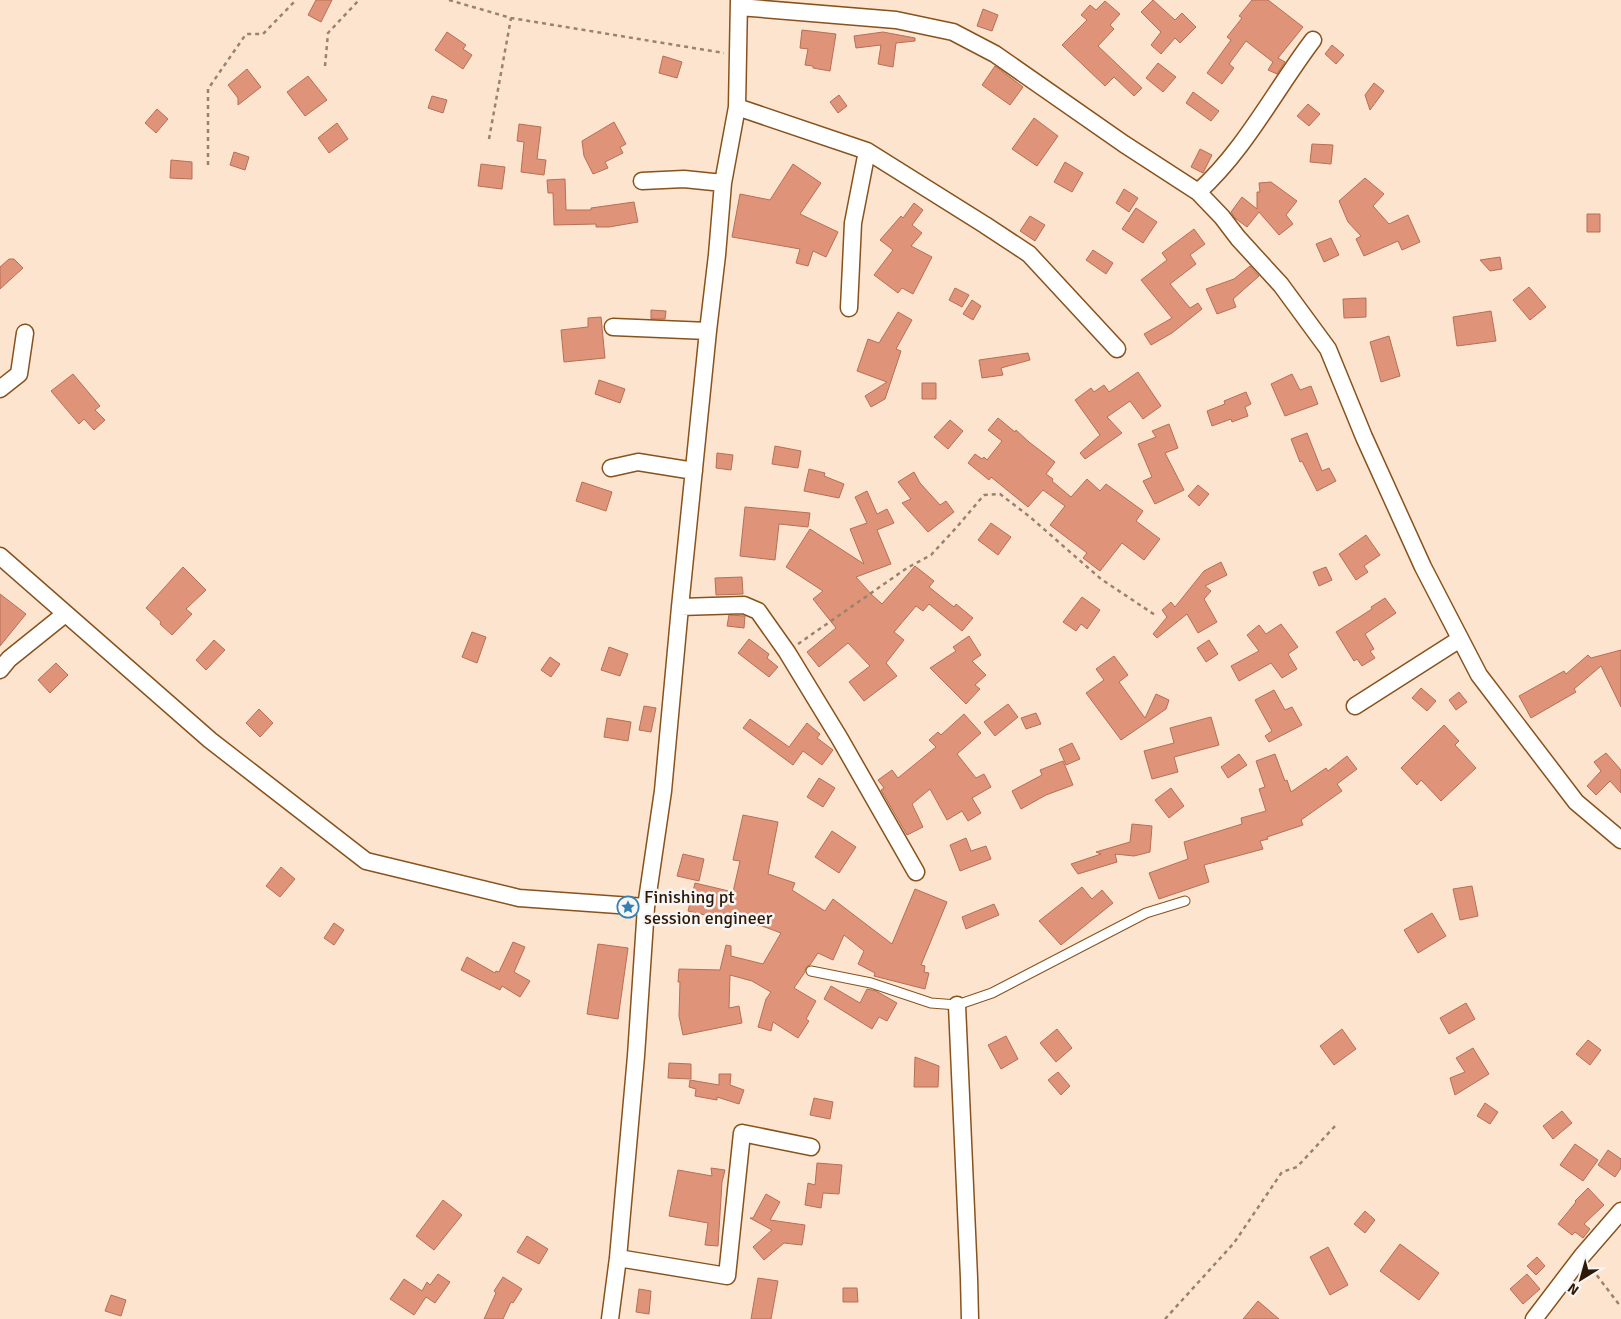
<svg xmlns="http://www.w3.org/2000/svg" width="1621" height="1319" viewBox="0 0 1621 1319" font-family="Signika,sans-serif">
<rect width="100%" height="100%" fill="#fde4cf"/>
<path fill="#df9479" stroke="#b66f55" d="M 316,0 L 332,0 L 321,22 L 308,15 Z
M 1153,0 L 1175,20 L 1182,13 L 1196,27 L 1180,43 L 1175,38 L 1161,54 L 1151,45 L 1161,32 L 1141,12 Z
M 1252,0 L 1268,0 L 1303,27 L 1278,58 L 1285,62 L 1277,74 L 1268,70 L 1273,62 L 1246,41 L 1229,64 L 1234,68 L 1222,84 L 1207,73 L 1231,40 L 1227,37 L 1242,18 L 1239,16 Z
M 1105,1 L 1120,14 L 1110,25 L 1114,29 L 1098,46 L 1142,88 L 1134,96 L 1114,77 L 1105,86 L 1062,45 L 1087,20 L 1081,15 L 1090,5 L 1096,10 Z
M 983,9 L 998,15 L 992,31 L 977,26 Z
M 802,30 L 836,34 L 830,71 L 813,68 L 813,66 L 805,65 L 808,49 L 800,48 Z
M 447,32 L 466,45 L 463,49 L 472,55 L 463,69 L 435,50 Z
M 883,32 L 915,38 L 915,41 L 896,43 L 893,67 L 878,64 L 881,45 L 856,48 L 854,36 Z
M 1332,45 L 1344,55 L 1336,64 L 1325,54 Z
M 663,56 L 682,62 L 677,78 L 659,73 Z
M 1158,63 L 1176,77 L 1163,92 L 1146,78 Z
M 995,66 L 1023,87 L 1010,105 L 982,85 Z
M 247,69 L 261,87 L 238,105 L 238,98 L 228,85 Z
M 308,76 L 327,100 L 305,116 L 287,92 Z
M 1374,83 L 1384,91 L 1370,110 L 1365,95 Z
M 1193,92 L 1219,111 L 1211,121 L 1186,103 Z
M 839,95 L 847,106 L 838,113 L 830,102 Z
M 432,96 L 447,100 L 443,113 L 428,108 Z
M 1308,104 L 1320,114 L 1309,126 L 1297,116 Z
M 157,109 L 168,119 L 156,133 L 145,123 Z
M 1034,118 L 1058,136 L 1037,166 L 1012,149 Z
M 614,122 L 626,144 L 620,147 L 623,153 L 605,162 L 608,168 L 593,174 L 584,156 L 582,141 Z
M 337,123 L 348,139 L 329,153 L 318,138 Z
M 519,124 L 541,127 L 537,159 L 546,160 L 544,175 L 521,172 L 524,142 L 517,141 Z
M 1312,144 L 1333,145 L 1331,164 L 1310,162 Z
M 1200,149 L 1212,155 L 1203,173 L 1191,167 Z
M 234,152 L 249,157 L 245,170 L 230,165 Z
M 171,160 L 192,162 L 192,179 L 170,178 Z
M 1065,162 L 1083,173 L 1072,192 L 1054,182 Z
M 481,164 L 505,167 L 502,189 L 478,186 Z
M 793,164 L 821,183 L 800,214 L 838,232 L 826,257 L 813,251 L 808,266 L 796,263 L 800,249 L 732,237 L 740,194 L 770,200 Z
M 1365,178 L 1384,194 L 1373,206 L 1389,224 L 1408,215 L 1420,242 L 1402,250 L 1398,241 L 1364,256 L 1356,239 L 1361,236 L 1348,222 L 1339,201 Z
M 565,179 L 566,210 L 591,210 L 591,208 L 634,202 L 638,222 L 609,227 L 596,227 L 596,224 L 554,225 L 553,193 L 548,193 L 547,180 Z
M 1271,182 L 1297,201 L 1286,215 L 1293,224 L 1279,235 L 1259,212 L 1247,227 L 1235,218 L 1231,212 L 1242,197 L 1257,209 L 1257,192 L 1260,192 L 1259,183 Z
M 1124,189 L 1138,198 L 1129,212 L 1116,203 Z
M 914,203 L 923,210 L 912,225 L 922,233 L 911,246 L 932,257 L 913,294 L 902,288 L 898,293 L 874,275 L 893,250 L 880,240 L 901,216 L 903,218 Z
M 1136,208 L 1157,222 L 1143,243 L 1122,229 Z
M 1587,214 L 1600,214 L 1600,232 L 1587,232 Z
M 1030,216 L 1045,225 L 1035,241 L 1020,231 Z
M 1194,229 L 1205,244 L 1190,255 L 1196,264 L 1170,284 L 1190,308 L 1198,303 L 1202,309 L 1172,333 L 1151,345 L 1144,334 L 1172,318 L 1141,280 L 1167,260 L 1162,253 Z
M 1331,238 L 1339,255 L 1324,262 L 1316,244 Z
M 1093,250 L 1113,263 L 1106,274 L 1086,260 Z
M 1500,257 L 1502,269 L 1490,271 L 1480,260 Z
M 9,259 L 14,259 L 23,268 L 0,289 L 0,267 Z
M 1250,266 L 1259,276 L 1233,299 L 1236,307 L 1217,314 L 1206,289 L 1234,279 Z
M 1529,287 L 1546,307 L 1530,320 L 1513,300 Z
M 955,288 L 969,295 L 962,307 L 949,300 Z
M 1366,298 L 1366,317 L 1344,318 L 1343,299 Z
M 972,300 L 981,306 L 973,320 L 963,314 Z
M 651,310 L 666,311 L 665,319 L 651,319 Z
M 1491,311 L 1496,341 L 1457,346 L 1453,317 Z
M 898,312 L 912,320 L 896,349 L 901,351 L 885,399 L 871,407 L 865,396 L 887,382 L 857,371 L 868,339 L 879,343 Z
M 601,317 L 605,358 L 564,362 L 561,330 L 588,327 L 588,318 Z
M 1389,336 L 1400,376 L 1381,382 L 1370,342 Z
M 1028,353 L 1030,360 L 1001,368 L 1003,375 L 982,378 L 979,360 Z
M 1138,372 L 1161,406 L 1143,419 L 1130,401 L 1107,417 L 1122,433 L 1085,459 L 1080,453 L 1100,435 L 1075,400 L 1091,388 L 1094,392 L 1104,385 L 1109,392 Z
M 73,374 L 100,406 L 95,410 L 105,420 L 94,430 L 84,419 L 79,424 L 51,391 Z
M 1292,374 L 1300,390 L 1311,386 L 1318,404 L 1285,416 L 1271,384 Z
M 599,380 L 625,389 L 620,403 L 595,394 Z
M 922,383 L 936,383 L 936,399 L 922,399 Z
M 1246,392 L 1251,404 L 1245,407 L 1248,416 L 1232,422 L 1231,419 L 1212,426 L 1207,411 L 1225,404 L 1224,401 Z
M 998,418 L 1015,432 L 1016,430 L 1029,442 L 1055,462 L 1046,474 L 1053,479 L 1052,481 L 1071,497 L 1087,479 L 1100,491 L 1106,484 L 1143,511 L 1136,521 L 1160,539 L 1144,560 L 1122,543 L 1100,571 L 1083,558 L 1087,553 L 1050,525 L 1065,506 L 1043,490 L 1028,507 L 991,477 L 989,480 L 968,463 L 975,454 L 982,459 L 984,457 L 987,460 L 1002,441 L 988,430 Z
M 950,420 L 963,431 L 948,449 L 934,437 Z
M 1169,424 L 1178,448 L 1165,453 L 1184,490 L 1155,504 L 1143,481 L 1152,477 L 1138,444 L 1156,437 L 1152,431 Z
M 1307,433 L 1322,471 L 1329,468 L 1336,481 L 1317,491 L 1302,461 L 1300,462 L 1291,439 Z
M 775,446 L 801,451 L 798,468 L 772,464 Z
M 717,453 L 733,455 L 731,470 L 716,468 Z
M 809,469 L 825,473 L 824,476 L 844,484 L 839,498 L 804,491 Z
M 914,472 L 920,483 L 940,505 L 946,501 L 954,512 L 928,532 L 902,503 L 911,499 L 898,482 Z
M 582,482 L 612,492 L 606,511 L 576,501 Z
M 1198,485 L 1209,494 L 1199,506 L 1188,496 Z
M 867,491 L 877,514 L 887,509 L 894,523 L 877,530 L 891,564 L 856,577 L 871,594 L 882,604 L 915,566 L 934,581 L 929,587 L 954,607 L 956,604 L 973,618 L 962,631 L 929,604 L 923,611 L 916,606 L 894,632 L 904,640 L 886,663 L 897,676 L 864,701 L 849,682 L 870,666 L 848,643 L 819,667 L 807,652 L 836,628 L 813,599 L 823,591 L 786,567 L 810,529 L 864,564 L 850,529 L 867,523 L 855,497 Z
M 745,507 L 810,513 L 808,527 L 779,524 L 775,560 L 740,556 Z
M 991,523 L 1011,537 L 998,555 L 978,540 Z
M 1366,535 L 1380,555 L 1364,566 L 1368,572 L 1356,580 L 1339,554 Z
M 1221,562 L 1227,575 L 1205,586 L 1211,591 L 1204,599 L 1217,622 L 1198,633 L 1187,614 L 1157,638 L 1153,634 L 1167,617 L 1162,610 L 1171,602 L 1175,607 L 1204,571 Z
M 183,567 L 206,590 L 186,609 L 192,614 L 172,635 L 160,624 L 161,622 L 146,608 Z
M 1326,567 L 1332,580 L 1319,586 L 1313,572 Z
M 742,577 L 743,594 L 716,595 L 715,578 Z
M 0,594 L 26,614 L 0,646 Z
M 1082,597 L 1100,610 L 1087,629 L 1081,624 L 1076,631 L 1063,622 Z
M 1385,598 L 1396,613 L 1365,634 L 1374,649 L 1370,651 L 1375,658 L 1362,666 L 1357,659 L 1354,661 L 1336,632 L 1372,609 L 1371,607 Z
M 729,615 L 745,616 L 744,628 L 727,626 Z
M 1281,624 L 1298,647 L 1288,654 L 1297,669 L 1282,678 L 1271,663 L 1239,681 L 1231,666 L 1259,651 L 1247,635 L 1259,625 L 1266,634 Z
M 472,632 L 486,637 L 477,663 L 462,657 Z
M 969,636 L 981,655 L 972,661 L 986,675 L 975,685 L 980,689 L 966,704 L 930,668 L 956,651 L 953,647 Z
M 749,639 L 769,654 L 767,658 L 778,667 L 769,677 L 738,653 Z
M 214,640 L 225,650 L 206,670 L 196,660 Z
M 1209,640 L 1218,654 L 1206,662 L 1197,648 Z
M 609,647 L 628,654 L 620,676 L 601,670 Z
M 1621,650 L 1621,707 L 1601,666 L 1574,689 L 1576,692 L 1531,718 L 1519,696 L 1564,671 L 1566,674 L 1588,655 L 1591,658 Z
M 1114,656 L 1128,675 L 1119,682 L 1145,718 L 1156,694 L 1169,700 L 1166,709 L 1121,740 L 1086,693 L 1104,680 L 1096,669 Z
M 550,657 L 560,664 L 551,677 L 541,670 Z
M 56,663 L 68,675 L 50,693 L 38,680 Z
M 1421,688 L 1436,701 L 1427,711 L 1412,698 Z
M 1274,690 L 1285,710 L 1292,707 L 1302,725 L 1269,742 L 1265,736 L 1272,731 L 1255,700 Z
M 1459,692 L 1467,702 L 1456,710 L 1449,700 Z
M 1008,704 L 1018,717 L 995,736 L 984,722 Z
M 644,706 L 656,708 L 651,732 L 639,730 Z
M 259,709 L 273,723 L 260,737 L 246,723 Z
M 1036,713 L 1041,724 L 1026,729 L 1021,718 Z
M 964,714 L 981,733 L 957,754 L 976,778 L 984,774 L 991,787 L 972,798 L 981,813 L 968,821 L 962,811 L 947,820 L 930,789 L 912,804 L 923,827 L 907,835 L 881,790 L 884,788 L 878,780 L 892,770 L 898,778 L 936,747 L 929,740 L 938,732 L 941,735 Z
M 1211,717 L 1219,745 L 1174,757 L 1178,772 L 1152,779 L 1144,751 L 1174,743 L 1170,728 Z
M 607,718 L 631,722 L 628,741 L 604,737 Z
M 750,719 L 789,747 L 807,723 L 820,734 L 817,738 L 833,750 L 822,765 L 803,751 L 793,765 L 743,728 Z
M 1444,725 L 1459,741 L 1455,745 L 1476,768 L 1441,801 L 1421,780 L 1417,785 L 1401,768 Z
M 1072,743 L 1080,759 L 1066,765 L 1059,749 Z
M 1606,753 L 1621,770 L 1621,793 L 1610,781 L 1596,795 L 1587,786 L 1601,771 L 1594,762 Z
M 1239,754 L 1247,765 L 1228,778 L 1221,767 Z
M 1275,754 L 1285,781 L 1287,780 L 1291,792 L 1326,768 L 1328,771 L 1347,756 L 1357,769 L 1337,784 L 1342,791 L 1301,820 L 1303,825 L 1267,837 L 1268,839 L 1260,841 L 1263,849 L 1204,865 L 1209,882 L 1159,899 L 1149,873 L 1188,859 L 1184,842 L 1242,824 L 1241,818 L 1266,811 L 1259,789 L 1265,787 L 1256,761 Z
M 1063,761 L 1073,785 L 1046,795 L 1021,809 L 1012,791 L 1042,775 L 1040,770 Z
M 819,778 L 835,788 L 823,807 L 807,797 Z
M 1171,788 L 1184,806 L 1169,818 L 1155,800 Z
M 743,815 L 778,822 L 768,874 L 795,883 L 792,890 L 825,911 L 833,899 L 892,944 L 915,889 L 947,902 L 921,965 L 925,966 L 924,972 L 929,973 L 925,989 L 874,976 L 875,973 L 858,964 L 864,951 L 844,935 L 833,960 L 818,953 L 810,965 L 806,967 L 805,972 L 794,988 L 816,1001 L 806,1019 L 809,1021 L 798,1038 L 773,1022 L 771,1031 L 758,1027 L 766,999 L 771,992 L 752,981 L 730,975 L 729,1008 L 739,1006 L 742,1023 L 683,1035 L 679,1016 L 680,982 L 678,982 L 679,969 L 720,970 L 726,945 L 731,946 L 731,956 L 763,964 L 781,933 L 765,927 L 723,917 L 722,919 L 688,911 L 695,883 L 733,892 L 740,861 L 733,860 Z
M 1132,824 L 1152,826 L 1150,852 L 1134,856 L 1115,854 L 1117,862 L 1078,874 L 1071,864 L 1101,854 L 1096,852 L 1130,842 Z
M 832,831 L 856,847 L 839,873 L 815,857 Z
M 966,838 L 971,851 L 986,846 L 991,859 L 960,871 L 950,845 Z
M 683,854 L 704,859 L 699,881 L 677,876 Z
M 281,867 L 295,879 L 280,897 L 266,886 Z
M 1472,886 L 1478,916 L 1460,920 L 1453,889 Z
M 1082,887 L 1092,899 L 1102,890 L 1113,903 L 1061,945 L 1039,921 Z
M 994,904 L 999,915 L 966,929 L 962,917 Z
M 1432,913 L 1446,936 L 1418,953 L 1404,930 Z
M 334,923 L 344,930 L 334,945 L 324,938 Z
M 513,942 L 525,947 L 514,972 L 530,981 L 520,997 L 502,986 L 500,990 L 461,970 L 467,957 L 495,973 L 496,971 L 499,972 Z
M 598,944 L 628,948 L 618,1019 L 587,1014 Z
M 831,986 L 860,1003 L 867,989 L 876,991 L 897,1003 L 887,1021 L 879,1017 L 872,1029 L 824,999 Z
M 1466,1003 L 1475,1019 L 1449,1034 L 1440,1018 Z
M 1057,1029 L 1072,1048 L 1056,1062 L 1040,1043 Z
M 1342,1029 L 1356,1049 L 1334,1065 L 1320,1046 Z
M 1006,1036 L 1018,1059 L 1001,1069 L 988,1045 Z
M 1588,1040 L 1601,1050 L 1590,1065 L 1576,1054 Z
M 1473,1048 L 1489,1074 L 1455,1095 L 1450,1078 L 1465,1072 L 1456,1058 Z
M 915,1057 L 939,1066 L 938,1087 L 914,1087 Z
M 669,1063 L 691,1064 L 691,1079 L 668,1078 Z
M 1058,1072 L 1070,1086 L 1061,1095 L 1048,1080 Z
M 719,1074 L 731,1074 L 730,1085 L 744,1090 L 739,1104 L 717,1097 L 717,1100 L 695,1096 L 696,1089 L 689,1087 L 690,1080 L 719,1085 Z
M 814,1098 L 833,1102 L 830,1119 L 810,1115 Z
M 1485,1103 L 1498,1112 L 1490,1124 L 1477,1116 Z
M 1562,1111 L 1572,1123 L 1553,1139 L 1543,1126 Z
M 1575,1144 L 1598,1160 L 1583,1181 L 1560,1165 Z
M 1608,1150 L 1621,1159 L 1621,1168 L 1615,1177 L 1598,1165 Z
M 817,1163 L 842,1165 L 839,1194 L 823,1193 L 821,1208 L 805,1205 L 808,1183 L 815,1185 Z
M 711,1168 L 725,1170 L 722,1182 L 718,1246 L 705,1245 L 708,1223 L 669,1216 L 678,1170 L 712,1176 Z
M 1588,1188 L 1604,1205 L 1584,1224 L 1590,1229 L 1583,1238 L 1575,1232 L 1572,1235 L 1558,1224 L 1576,1202 L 1575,1201 Z
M 766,1194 L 780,1202 L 770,1220 L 805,1225 L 802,1245 L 784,1243 L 764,1260 L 753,1247 L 772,1230 L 750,1218 L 753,1218 Z
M 443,1200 L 462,1215 L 434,1250 L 416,1236 Z
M 1365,1211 L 1375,1220 L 1365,1233 L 1354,1224 Z
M 527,1236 L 548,1249 L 539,1264 L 517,1252 Z
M 1400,1244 L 1439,1273 L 1419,1300 L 1380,1271 Z
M 1328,1247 L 1348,1285 L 1330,1295 L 1310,1257 Z
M 1537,1257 L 1545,1266 L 1536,1275 L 1527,1266 Z
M 438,1274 L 450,1282 L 435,1303 L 426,1297 L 414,1315 L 390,1299 L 404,1279 L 422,1291 L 427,1282 L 430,1285 Z
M 1527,1274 L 1540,1289 L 1523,1304 L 1510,1289 Z
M 503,1277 L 522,1289 L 513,1303 L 511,1302 L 503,1319 L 484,1319 L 496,1293 L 494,1291 Z
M 758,1278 L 778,1281 L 771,1319 L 751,1319 Z
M 843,1288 L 857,1288 L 858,1302 L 843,1302 Z
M 639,1289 L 651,1291 L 649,1314 L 636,1312 Z
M 111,1295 L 126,1300 L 121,1316 L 105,1311 Z
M 1258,1301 L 1279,1319 L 1243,1319 Z"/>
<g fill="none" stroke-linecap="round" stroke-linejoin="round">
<g stroke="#88521c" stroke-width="11">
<path id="service" d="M 811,971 L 871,983 L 931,1003 L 957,1005 L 992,993 L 1146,913 L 1185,901"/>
</g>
<g stroke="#88521c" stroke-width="19">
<path id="minor" d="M 739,7 L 896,20 L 953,32 L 995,54 L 1124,144 L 1198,192 L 1222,217 L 1238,238 L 1281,285 L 1328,349 L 1364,437 L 1423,567 L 1479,675 L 1576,802 L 1621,840
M 737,107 L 867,151 L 985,225 L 1029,254 L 1117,349
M 642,181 L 684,179 L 723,183
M 1198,192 C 1245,150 1275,90 1313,40
M 849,308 L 853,223 L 867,151
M 613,327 L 708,331
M 0,389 L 19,374 L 25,333
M 611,468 L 638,462 L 694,471
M 0,556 L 210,740 L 366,861 L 519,898 L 646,907
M 680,607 L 744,605 L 758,611 L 787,652 L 840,739 L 916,872
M 0,670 L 9,659 L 65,614
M 1355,706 L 1460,639
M 957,1005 L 969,1278 L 970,1319
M 618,1258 L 727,1276 L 742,1133 L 811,1147
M 610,1319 L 618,1258 L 636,1056 L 646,907 L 663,791 L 680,607 L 708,331 L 717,255 L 723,183 L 737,107 L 739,0
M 1534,1319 L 1582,1256 L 1621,1211"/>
</g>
<path stroke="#9a826d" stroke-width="2.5" stroke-dasharray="4 4" stroke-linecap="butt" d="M 449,0 L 511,18 L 724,53
M 325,66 L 328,33 L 359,0
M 489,139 L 511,18
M 208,165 L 208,89 L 246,34 L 263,34 L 296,0
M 798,644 L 907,568 L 931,555 L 956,528 L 984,495 L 1000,494 L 1030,517 L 1101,579 L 1155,615
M 1592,1269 L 1621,1307
M 1165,1319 L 1234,1243 L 1282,1172 L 1297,1167 L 1336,1125"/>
<use href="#service" stroke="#fff" stroke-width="9"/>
<use href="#minor" stroke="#fff" stroke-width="16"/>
</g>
<defs>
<g id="sight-ring" transform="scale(1.125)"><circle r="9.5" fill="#f6f6f6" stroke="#3380b3" stroke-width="1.5"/><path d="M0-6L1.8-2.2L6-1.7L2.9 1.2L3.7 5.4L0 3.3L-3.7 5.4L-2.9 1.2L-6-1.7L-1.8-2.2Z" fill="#3380b3"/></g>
</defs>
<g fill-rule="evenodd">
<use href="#sight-ring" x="628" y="907"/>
</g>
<g text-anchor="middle" stroke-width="5" stroke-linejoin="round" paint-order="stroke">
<g font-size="18" fill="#301904" stroke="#f6f6f6" text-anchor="start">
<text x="644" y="903">Finishing pt<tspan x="644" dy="21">session engineer</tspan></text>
</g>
</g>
<g transform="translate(1581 1279) rotate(217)" stroke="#f6f6f6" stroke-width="4" paint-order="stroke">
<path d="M0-4L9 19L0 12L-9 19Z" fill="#301904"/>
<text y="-8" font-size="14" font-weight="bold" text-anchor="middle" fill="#301904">N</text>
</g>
</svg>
